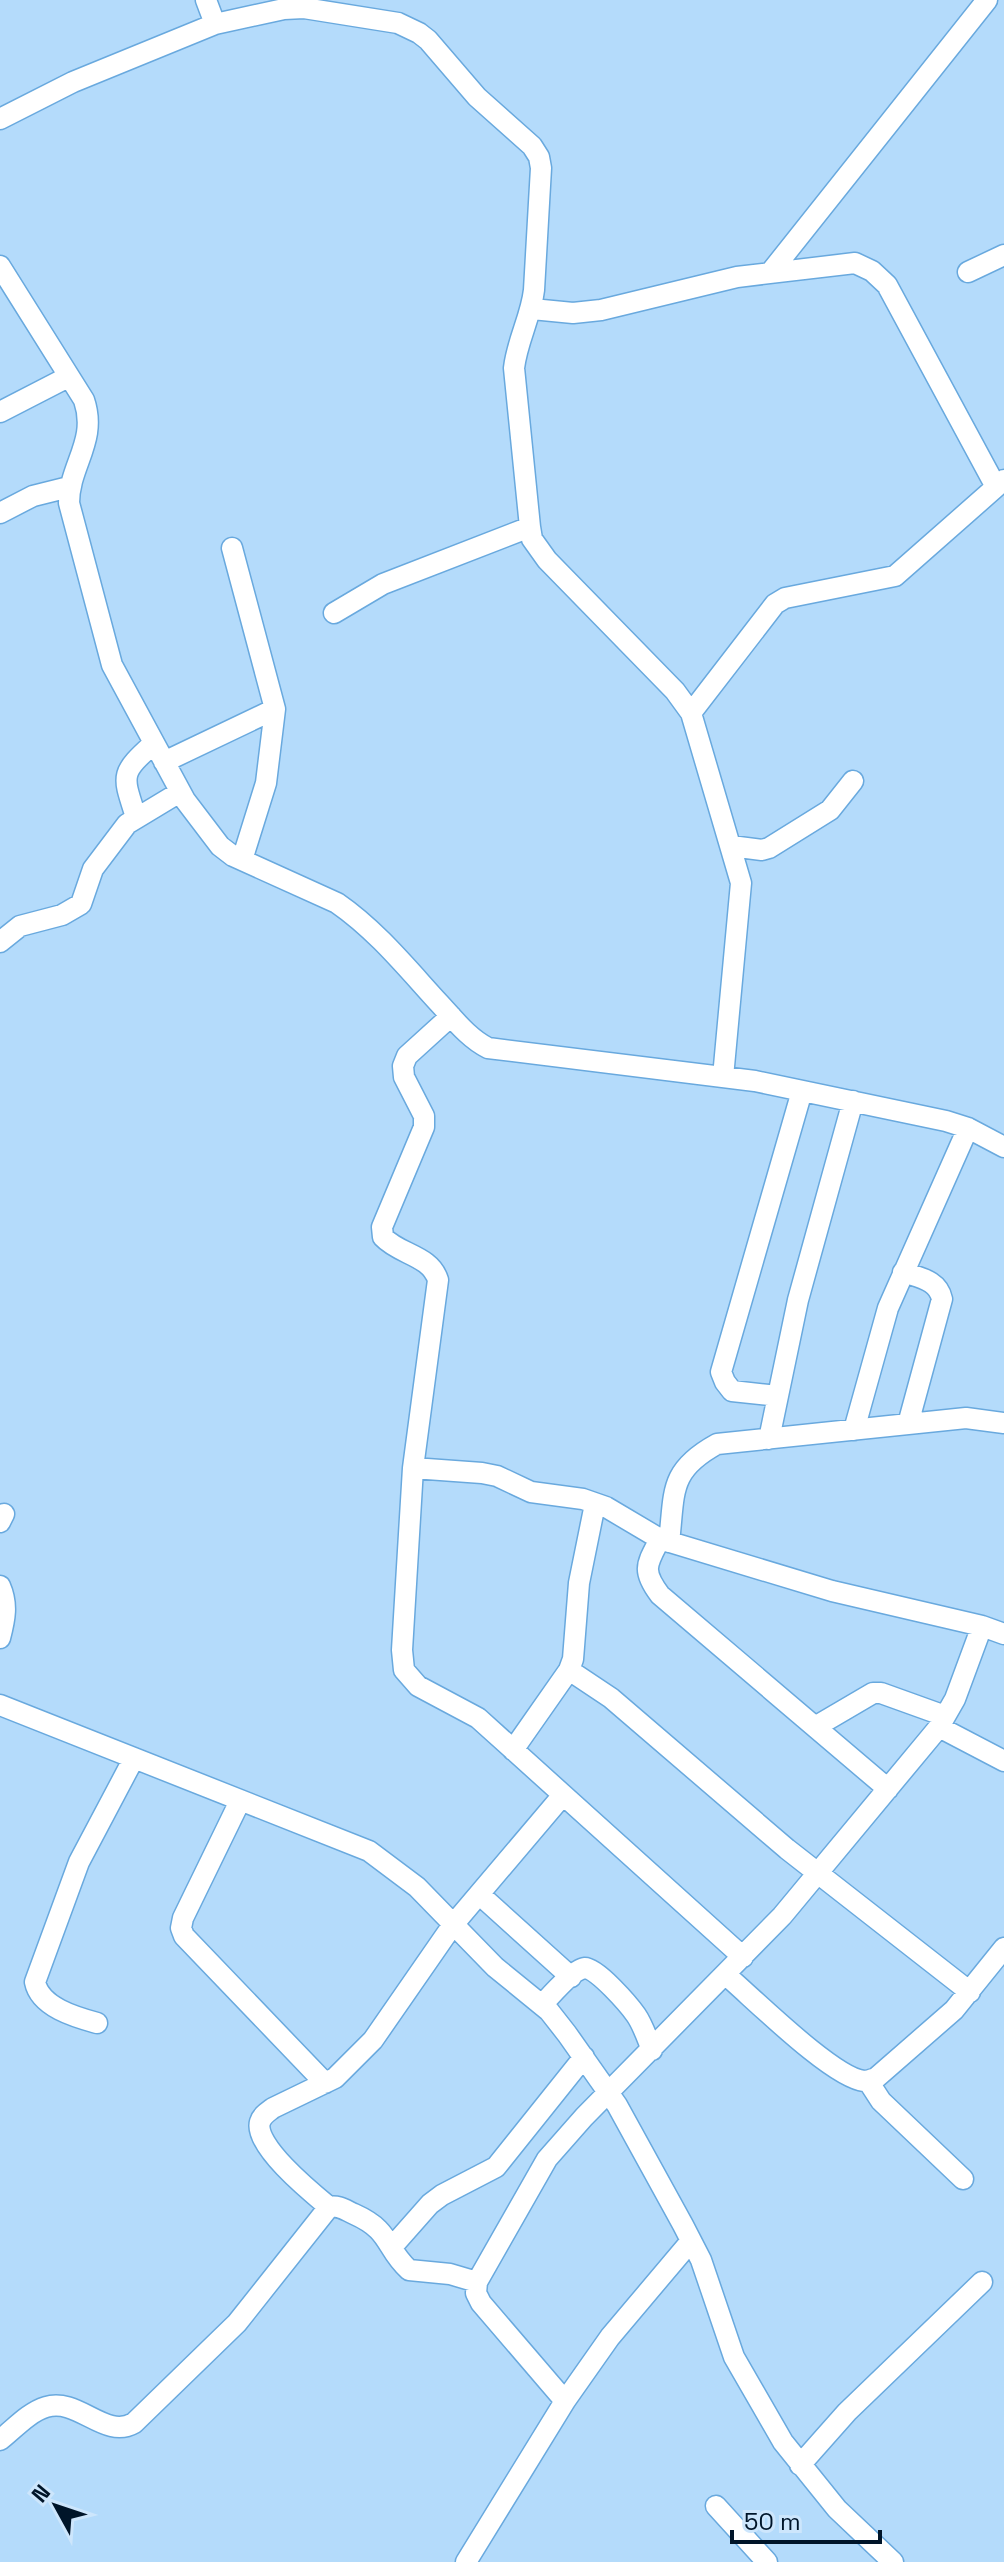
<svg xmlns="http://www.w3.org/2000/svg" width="1004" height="2562" viewBox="0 0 1004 2562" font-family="'Space Grotesk',sans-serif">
<rect width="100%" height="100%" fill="#b4dbfb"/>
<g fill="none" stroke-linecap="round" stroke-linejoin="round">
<g stroke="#69a9de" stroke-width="23">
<path id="minor" d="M 206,0 L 215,24
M 0,119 L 73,82 L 215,24 L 284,9 L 304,8 L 398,23 L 419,33 L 428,40 L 477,97 L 532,146 L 539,157 L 541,168 L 534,290 C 531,317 517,341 514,368 L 530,527 L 532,539 L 547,560 L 675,691 L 691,713 L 741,883 L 723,1077
M 0,266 L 84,400 C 98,441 69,465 69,503 L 112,665 L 185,800 L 220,846 L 233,856 L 337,903 C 376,930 406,967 438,1002 C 454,1019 468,1038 488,1048 L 755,1081 L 946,1121 L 968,1128 L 1004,1147
M 968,272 L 1004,255
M 770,273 L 987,0
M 532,309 L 573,313 L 601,310 L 737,277 L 855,263 L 872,271 L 887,285 L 996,487
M 0,412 L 68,377
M 0,513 L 33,496 L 69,487
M 232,548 L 275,709 L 266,783 L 242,860
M 334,613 L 383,584 L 530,527
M 691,713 L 775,604 L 785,598 L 895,576 L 1004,480
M 164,762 L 275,709
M 136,817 C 122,774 120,774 154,743
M 731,846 L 762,850 L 769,848 L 830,810 L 853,781
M 0,942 L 20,926 L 62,915 L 81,904 L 93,869 L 127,824 L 180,792
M 451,1016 L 407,1056 L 403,1066 L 404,1077 L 424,1116 L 424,1127 L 382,1227 L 383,1237 C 400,1255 430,1255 438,1280 L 413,1468 L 402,1650 L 404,1670 L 418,1686 L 478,1718 L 743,1957
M 903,1272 C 920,1278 938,1280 942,1299 L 908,1424
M 778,1396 L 732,1391 L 725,1382 L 721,1372 L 802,1091
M 854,1430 L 888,1308 L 968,1128
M 769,1439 L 798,1300 L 853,1101
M 413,1468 L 482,1473 L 497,1476 L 531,1492 L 583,1499 L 606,1507 L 660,1539 L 832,1591 L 982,1626 L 1004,1634
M 0,1522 L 4,1514
M 660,1539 C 647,1564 641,1570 660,1595 L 888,1789
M 669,1542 C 675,1492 668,1471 717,1444 L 966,1418 L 1004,1423
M 0,1586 C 8,1604 5,1619 0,1638
M 569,1670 L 611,1698 L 787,1849 L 970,1992
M 0,1705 L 369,1851 L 417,1887 L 495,1967 L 549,2011 L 567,2034 L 617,2105 L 683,2225 L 701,2260 L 734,2357 L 783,2442 L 837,2509 L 893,2562
M 815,1727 L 873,1693 L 881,1693 L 945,1716
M 939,1727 L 1004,1761
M 513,1750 L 569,1670 L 573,1659 L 579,1583 L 595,1504
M 240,1801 L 183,1918 L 181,1928 L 184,1936 L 325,2083
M 479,1894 L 571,1977
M 726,1975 C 753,1998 833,2078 864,2081 C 868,2081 873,2079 876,2078 L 954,2010 L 1004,1948
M 542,2005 C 550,1996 574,1969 585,1968 C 597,1968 629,2005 636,2015 C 643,2025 647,2038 652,2050
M 97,2023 C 75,2017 40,2007 35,1982 L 79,1862 L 134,1758
M 868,2081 L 881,2101 L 963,2179
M 329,2207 C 312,2193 253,2145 260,2122 C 262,2115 268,2112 273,2108 L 335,2078 L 373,2040 L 452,1926 L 563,1795
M 392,2247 L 430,2204 L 442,2195 L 496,2167 L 584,2057
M 565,2401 L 481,2303 L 476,2293 L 477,2282 L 547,2159 L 584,2117 L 782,1916 L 939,1727 L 955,1699 L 982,1626
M 0,2440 C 14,2429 29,2412 46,2407 C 78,2397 105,2440 134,2423 L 237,2323 L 329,2207 C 339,2205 345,2210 354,2214 C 392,2231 384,2247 409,2270 L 450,2274 L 477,2282
M 800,2465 L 847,2412 L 982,2282
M 716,2506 L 767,2562
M 466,2562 L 565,2401 L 610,2337 L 691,2241"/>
</g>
<use href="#minor" stroke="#fff" stroke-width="20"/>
</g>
<g transform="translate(56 2506) rotate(310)" stroke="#cde6fc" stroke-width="6" paint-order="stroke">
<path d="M0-6L14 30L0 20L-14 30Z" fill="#001529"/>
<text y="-12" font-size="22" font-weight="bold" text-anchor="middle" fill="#001529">N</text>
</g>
<path d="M732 2530v12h148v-12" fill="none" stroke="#001529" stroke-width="4"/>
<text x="744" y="2530" font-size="24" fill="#001529" stroke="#cde6fc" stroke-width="6" paint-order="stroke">50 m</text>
</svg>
